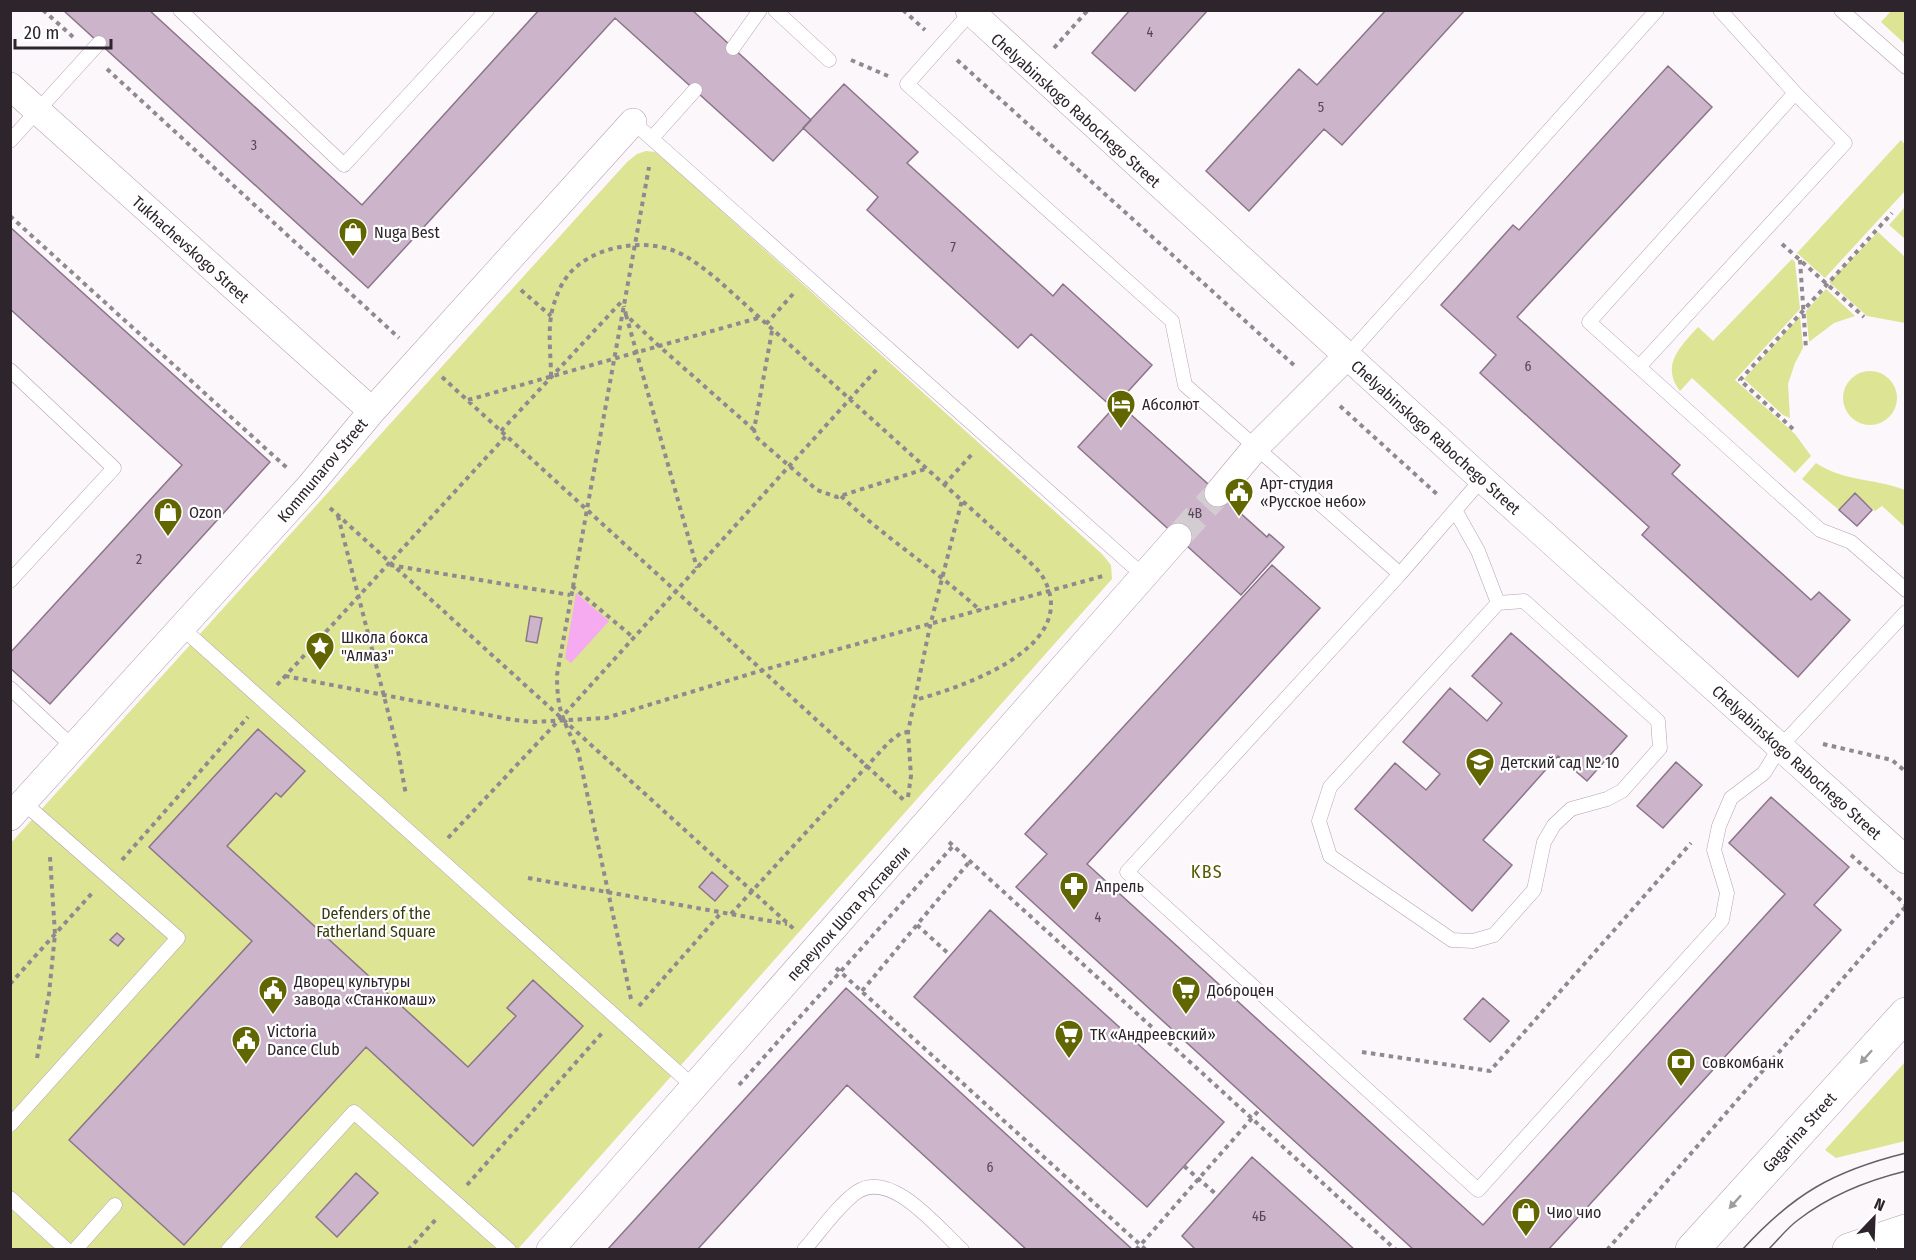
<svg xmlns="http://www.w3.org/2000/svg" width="1916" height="1260" viewBox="0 0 1916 1260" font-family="'Fira Sans Condensed',sans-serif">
<rect width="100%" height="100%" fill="#fcf7fb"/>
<path fill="#dde494" d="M 1892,10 L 1905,11 L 1905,44 L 1881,22 Z
M 1901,140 L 1905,145 L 1905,191 L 1825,278 L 1797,253 Z
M 646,151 L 655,152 L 664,159 L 1102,554 L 1111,565 L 1112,579 L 518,1249 L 11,1249 L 10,844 L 627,162 L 637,154 Z
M 1905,207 L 1905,239 L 1889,225 Z
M 1878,232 L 1905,257 L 1905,323 L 1867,316 L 1829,282 Z
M 1792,259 L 1795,262 L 1800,309 L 1735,380 L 1795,434 L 1811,456 L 1795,473 L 1692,378 L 1680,391 C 1660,365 1681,346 1698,327 L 1713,341 Z
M 1826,289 L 1855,316 L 1834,323 L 1809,342 L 1806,311 Z
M 1800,316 L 1803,348 L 1795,363 L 1788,384 L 1790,418 L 1783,415 L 1744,379 Z
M1843 398a27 27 0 1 1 54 0a27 27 0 1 1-54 0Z
M 1816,463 C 1844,482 1875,478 1905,490 L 1905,527 L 1882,506 L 1875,511 L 1855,493 L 1839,510 L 1802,479 Z
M 1905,1062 L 1905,1141 L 1836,1158 L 1825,1150 Z"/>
<path fill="#f6aaf0" d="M 576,593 L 609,621 L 571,663 L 565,658 Z"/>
<path fill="#ccb4ca" stroke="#8b7589" stroke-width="1.5" d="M 63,10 L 149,10 L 362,205 L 539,10 L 692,10 L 811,120 L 773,161 L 615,18 L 368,288 Z
M 1130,10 L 1208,10 L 1135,91 L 1092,53 Z
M 1386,10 L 1465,10 L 1342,145 L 1324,129 L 1249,211 L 1206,171 L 1299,69 L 1317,85 Z
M 1668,66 L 1712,107 L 1517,317 L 1680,465 L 1672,474 L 1811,600 L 1819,592 L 1850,620 L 1798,677 L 1642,535 L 1649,527 L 1480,373 L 1496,355 L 1441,305 L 1513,225 L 1519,230 Z
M 844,84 L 918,152 L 907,163 L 1053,296 L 1063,284 L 1152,365 L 1113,408 L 1031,334 L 1018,348 L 867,210 L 878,197 L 803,128 Z
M 10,227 L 270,462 L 50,704 L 10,668 L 10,653 L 182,465 L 10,309 Z
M 1118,403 L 1267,537 L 1269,534 L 1284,547 L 1241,595 L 1078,447 Z
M 1855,493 L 1872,510 L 1857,526 L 1839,510 Z
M 1272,565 L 1320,608 L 1087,864 L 1483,1225 L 1785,894 L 1729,843 L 1771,797 L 1849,867 L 1814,905 L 1841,930 L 1548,1250 L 1414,1250 L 1016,887 L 1047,854 L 1025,834 Z
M 530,616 L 542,618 L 537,643 L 526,641 Z
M 1511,633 L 1627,736 L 1587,781 L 1558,756 L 1483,840 L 1512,865 L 1472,911 L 1355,809 L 1395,763 L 1426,790 L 1440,774 L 1403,742 L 1450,688 L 1487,721 L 1502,703 L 1472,676 Z
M 258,729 L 305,771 L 281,797 L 276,793 L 227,846 L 468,1067 L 516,1016 L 507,1008 L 533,980 L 583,1026 L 473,1146 L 366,1047 L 184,1245 L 69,1140 L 252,941 L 149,847 Z
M 1676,762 L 1702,785 L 1663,828 L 1637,806 Z
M 712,872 L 728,886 L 715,901 L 699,887 Z
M 990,910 L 1224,1122 L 1147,1207 L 914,997 Z
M 117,933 L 124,939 L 118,946 L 110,940 Z
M 846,988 L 1133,1250 L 1027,1250 L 847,1085 L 697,1250 L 607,1250 Z
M 1483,998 L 1509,1021 L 1490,1042 L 1464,1019 Z
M 1252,1157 L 1355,1250 L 1196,1250 L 1182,1236 Z
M 356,1173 L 378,1193 L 337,1237 L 316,1217 Z"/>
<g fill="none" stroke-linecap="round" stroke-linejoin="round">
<path stroke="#d3cdd2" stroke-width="27" stroke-dasharray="27 14" stroke-linecap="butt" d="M 1178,537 L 1218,493"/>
<g stroke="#b79fb4" stroke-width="15">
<path id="lane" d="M 180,10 L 344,165 L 487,10
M 775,10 L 829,60
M 1720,10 L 1795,93 L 1845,143 L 1639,367 L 1820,530 L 1851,542 L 1906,590
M 1841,10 L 1906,67
M 971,12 L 907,84 L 1172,321 L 1185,385 L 1400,574
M 733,48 L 760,10
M 633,122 L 1145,577
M 653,137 L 695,90
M 10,141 L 99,43
M 1347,356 L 1657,10
M 1639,367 L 1589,322 L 1795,93
M 10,370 L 114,468 L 10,581
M 1482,479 L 1400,574 L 1127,872 L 1478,1190 L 1722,920 L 1727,893 L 1714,850 L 1719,826 L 1731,798 L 1764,773 L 1780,747 L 1906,612
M 1455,510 L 1478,551 L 1498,603 L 1330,787 L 1319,821 L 1330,856 L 1452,940 L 1473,941 L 1494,935 L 1534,890 L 1544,842 L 1554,825 L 1571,809 L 1607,799 L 1622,791 L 1660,748 L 1658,721 L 1524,601 L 1498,603
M 182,628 L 693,1086
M 10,688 L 73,747
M 10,1125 L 178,938 L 24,803
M 10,1198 L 67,1250
M 75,1250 L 115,1205
M 228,1250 L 354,1112 L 509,1250
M 804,1250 C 819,1233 839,1204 857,1192 C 891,1169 938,1228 962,1250"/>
</g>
<g stroke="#b79fb4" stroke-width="28">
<path id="street" d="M 969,10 L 1482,479 L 1906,860
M 10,86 L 372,411
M 1218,493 L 1257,446 L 1347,356
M 10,817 L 309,487 L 372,411 L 633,122
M 550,1250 L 1178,537"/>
</g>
<g stroke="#b79fb4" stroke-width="34">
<path id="secondary" d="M 1692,1250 L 1906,1014
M 1849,1250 L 1906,1231"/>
</g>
<path stroke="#90898f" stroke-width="4" stroke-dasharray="4.5 4.5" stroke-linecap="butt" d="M 43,10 L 73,37
M 903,10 L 925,30
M 1054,48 L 1088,10
M 851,60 L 888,76
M 957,60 L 1296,367
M 107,69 L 399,338
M 10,216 L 287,468
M 1782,244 L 1864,317
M 1800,260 L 1806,349
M 521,290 L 551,316
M 626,315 L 697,568
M 766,324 L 793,294
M 772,331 L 754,430 L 756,437 L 817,490 L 837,497 L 925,469
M 551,376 C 551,355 547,328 553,307 C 556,297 560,286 566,278 C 587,248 638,238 672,250 C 689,256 703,268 718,280 L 1020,553 C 1029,562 1040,570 1045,581 C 1079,649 959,688 915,700
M 442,377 L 906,802
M 468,400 L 659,346 L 626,315 L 624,306
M 1340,406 L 1439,496
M 1793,429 L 1740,380 L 1892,213
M 754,430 L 659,346 L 758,318
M 501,431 L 623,300
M 944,485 L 973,453
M 841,496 C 885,538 936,570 981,611
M 330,508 L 795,930
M 338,516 L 398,751 L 406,795
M 390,565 L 570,595
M 572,586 L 634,638
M 285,676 L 514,720 L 532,722 L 606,718 L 763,670 L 1103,576
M 277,685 L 506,436
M 1823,744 L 1892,760 L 1906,772
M 908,797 L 911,776 L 908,732 L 930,626 L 962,500
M 448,838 L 561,718 L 878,368
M 949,842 L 1396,1250
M 1851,855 L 1906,905
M 122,860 L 248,717
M 528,878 L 787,924
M 731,914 L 889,742 L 901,733 L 908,732
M 917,925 L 950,955
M 836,968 L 1146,1250
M 10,984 L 93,892
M 862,991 L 970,861
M 631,999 L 578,751 C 563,719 557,711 557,675 L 649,167
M 639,1006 L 721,913
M 1362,1052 L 1490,1071 L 1691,843
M 37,1058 L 49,994 L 55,934 L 50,857
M 739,1085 L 953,846
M 1184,1166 L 1218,1196
M 467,1185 L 602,1033
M 408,1250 L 438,1217
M 1136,1250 L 1260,1109
M 1607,1250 L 1906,906"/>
<use href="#lane" stroke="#fff" stroke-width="14"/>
<use href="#street" stroke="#fff" stroke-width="27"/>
<use href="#secondary" stroke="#fff" stroke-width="33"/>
<path stroke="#676066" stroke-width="1.5" d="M 1742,1250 C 1793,1194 1833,1171 1906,1153
M 1768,1250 C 1778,1240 1787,1228 1798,1220 C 1829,1196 1869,1180 1906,1171"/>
</g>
<defs><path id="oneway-solid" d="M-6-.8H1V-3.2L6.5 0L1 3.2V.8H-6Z" transform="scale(1.5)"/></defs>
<g fill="#a09ca0">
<use href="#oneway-solid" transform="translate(1866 1057) rotate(132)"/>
<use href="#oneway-solid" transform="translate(1735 1202) rotate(132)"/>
</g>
<defs>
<g id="shop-pin" transform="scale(1.5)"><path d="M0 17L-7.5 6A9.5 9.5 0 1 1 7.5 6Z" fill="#626601" stroke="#fff"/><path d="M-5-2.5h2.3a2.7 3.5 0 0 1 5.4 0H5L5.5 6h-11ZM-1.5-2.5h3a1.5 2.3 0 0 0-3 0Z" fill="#fff"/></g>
<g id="hotel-pin" transform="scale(1.5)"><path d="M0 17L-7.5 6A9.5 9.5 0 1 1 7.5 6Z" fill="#626601" stroke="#fff"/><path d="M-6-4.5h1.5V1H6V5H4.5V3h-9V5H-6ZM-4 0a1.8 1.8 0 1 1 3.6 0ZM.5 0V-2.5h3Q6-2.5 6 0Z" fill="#fff"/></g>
<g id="civic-pin" transform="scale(1.5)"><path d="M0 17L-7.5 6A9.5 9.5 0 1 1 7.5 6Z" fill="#626601" stroke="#fff"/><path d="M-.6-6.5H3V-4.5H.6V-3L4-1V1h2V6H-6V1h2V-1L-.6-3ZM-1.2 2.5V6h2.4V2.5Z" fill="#fff"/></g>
<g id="sight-pin" transform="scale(1.5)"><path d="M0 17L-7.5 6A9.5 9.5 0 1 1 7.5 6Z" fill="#626601" stroke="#fff"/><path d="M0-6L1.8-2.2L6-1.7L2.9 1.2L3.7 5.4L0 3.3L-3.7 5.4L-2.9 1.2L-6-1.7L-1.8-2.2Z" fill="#fff"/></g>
<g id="school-pin" transform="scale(1.5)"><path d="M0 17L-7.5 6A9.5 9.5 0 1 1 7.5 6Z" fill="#626601" stroke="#fff"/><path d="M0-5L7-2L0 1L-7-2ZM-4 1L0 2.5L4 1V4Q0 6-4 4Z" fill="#fff"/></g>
<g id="pharmacy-pin" transform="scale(1.5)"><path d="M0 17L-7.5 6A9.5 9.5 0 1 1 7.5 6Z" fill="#626601" stroke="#fff"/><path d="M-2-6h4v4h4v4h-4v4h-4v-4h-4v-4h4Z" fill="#fff"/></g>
<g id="supermarket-pin" transform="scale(1.5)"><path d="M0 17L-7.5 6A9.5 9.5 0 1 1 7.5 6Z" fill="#626601" stroke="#fff"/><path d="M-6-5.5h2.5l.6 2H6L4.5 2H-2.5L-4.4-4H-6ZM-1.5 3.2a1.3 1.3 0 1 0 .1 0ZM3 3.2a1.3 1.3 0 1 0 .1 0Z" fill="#fff"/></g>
<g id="bank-pin" transform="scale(1.5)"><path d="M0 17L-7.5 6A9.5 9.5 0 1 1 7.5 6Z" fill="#626601" stroke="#fff"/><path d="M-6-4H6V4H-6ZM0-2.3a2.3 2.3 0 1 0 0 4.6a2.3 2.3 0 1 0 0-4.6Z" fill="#fff"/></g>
</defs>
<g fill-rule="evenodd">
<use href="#shop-pin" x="353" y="232"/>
<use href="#hotel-pin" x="1121" y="404"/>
<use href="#civic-pin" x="1239" y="492"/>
<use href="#shop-pin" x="168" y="512"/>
<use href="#sight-pin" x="320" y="646"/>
<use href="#school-pin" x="1480" y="762"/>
<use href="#pharmacy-pin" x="1074" y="886"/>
<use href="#civic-pin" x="273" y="990"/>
<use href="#supermarket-pin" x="1186" y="990"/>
<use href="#supermarket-pin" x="1069" y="1034"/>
<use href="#civic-pin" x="246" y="1040"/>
<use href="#bank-pin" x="1681" y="1062"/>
<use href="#shop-pin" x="1526" y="1212"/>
</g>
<g text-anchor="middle" stroke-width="4.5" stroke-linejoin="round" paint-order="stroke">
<g font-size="14" fill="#554854">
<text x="1150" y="37">4</text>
<text x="1321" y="112">5</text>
<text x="254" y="150">3</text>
<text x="953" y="252">7</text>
<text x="1528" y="371">6</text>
<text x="1195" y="518">4В</text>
<text x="139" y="564">2</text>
<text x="1098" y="922">4</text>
<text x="990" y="1172">6</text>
<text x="1259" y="1221">4Б</text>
</g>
<g font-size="16" fill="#2d242c" stroke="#fff">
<text transform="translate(1076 110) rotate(42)" y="6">Chelyabinskogo Rabochego Street</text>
<text transform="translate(191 249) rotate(42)" y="6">Tukhachevskogo Street</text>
<text transform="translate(1436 437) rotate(42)" y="6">Chelyabinskogo Rabochego Street</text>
<text transform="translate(322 470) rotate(-50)" y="6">Kommunarov Street</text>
<text transform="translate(1797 762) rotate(42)" y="6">Chelyabinskogo Rabochego Street</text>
<text transform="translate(848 913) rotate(-48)" y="6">переулок Шота Руставели</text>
<text transform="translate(1799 1132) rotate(-48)" y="6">Gagarina Street</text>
</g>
<g font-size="16" fill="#2d242c" stroke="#fff" text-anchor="start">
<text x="374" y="238">Nuga Best</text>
<text x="1142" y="410">Абсолют</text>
<text x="1260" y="489">Арт-студия<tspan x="1260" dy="18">«Русское небо»</tspan></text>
<text x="189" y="518">Ozon</text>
<text x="341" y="643">Школа бокса<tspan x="341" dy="18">"Алмаз"</tspan></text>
<text x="1501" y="768">Детский сад № 10</text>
<text x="1095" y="892">Апрель</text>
<text x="294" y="987">Дворец культуры<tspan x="294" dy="18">завода «Станкомаш»</tspan></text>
<text x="1207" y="996">Доброцен</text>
<text x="267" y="1037">Victoria<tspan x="267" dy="18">Dance Club</tspan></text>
<text x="1090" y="1040">ТК «Андреевский»</text>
<text x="1702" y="1068">Совкомбанк</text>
<text x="1547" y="1218">Чио чио</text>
</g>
<g font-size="16" fill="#373a0f" stroke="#fff">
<text x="376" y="919">Defenders of the<tspan x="376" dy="18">Fatherland Square</tspan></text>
</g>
<g font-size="18" letter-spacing="1.5" fill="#555900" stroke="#fff">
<text x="1207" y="878">KBS</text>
</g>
</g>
<rect width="1916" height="1260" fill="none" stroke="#2d242c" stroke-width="24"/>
<g transform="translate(1874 1218) rotate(23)" stroke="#ffffff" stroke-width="4.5" paint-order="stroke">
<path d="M0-4.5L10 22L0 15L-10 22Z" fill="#2d242c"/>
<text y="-9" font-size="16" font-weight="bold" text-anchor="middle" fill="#2d242c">N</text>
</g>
<path d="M15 39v9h96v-9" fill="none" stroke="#2d242c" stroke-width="3"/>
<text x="24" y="39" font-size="18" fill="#2d242c" stroke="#ffffff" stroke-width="4.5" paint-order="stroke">20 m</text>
</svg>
